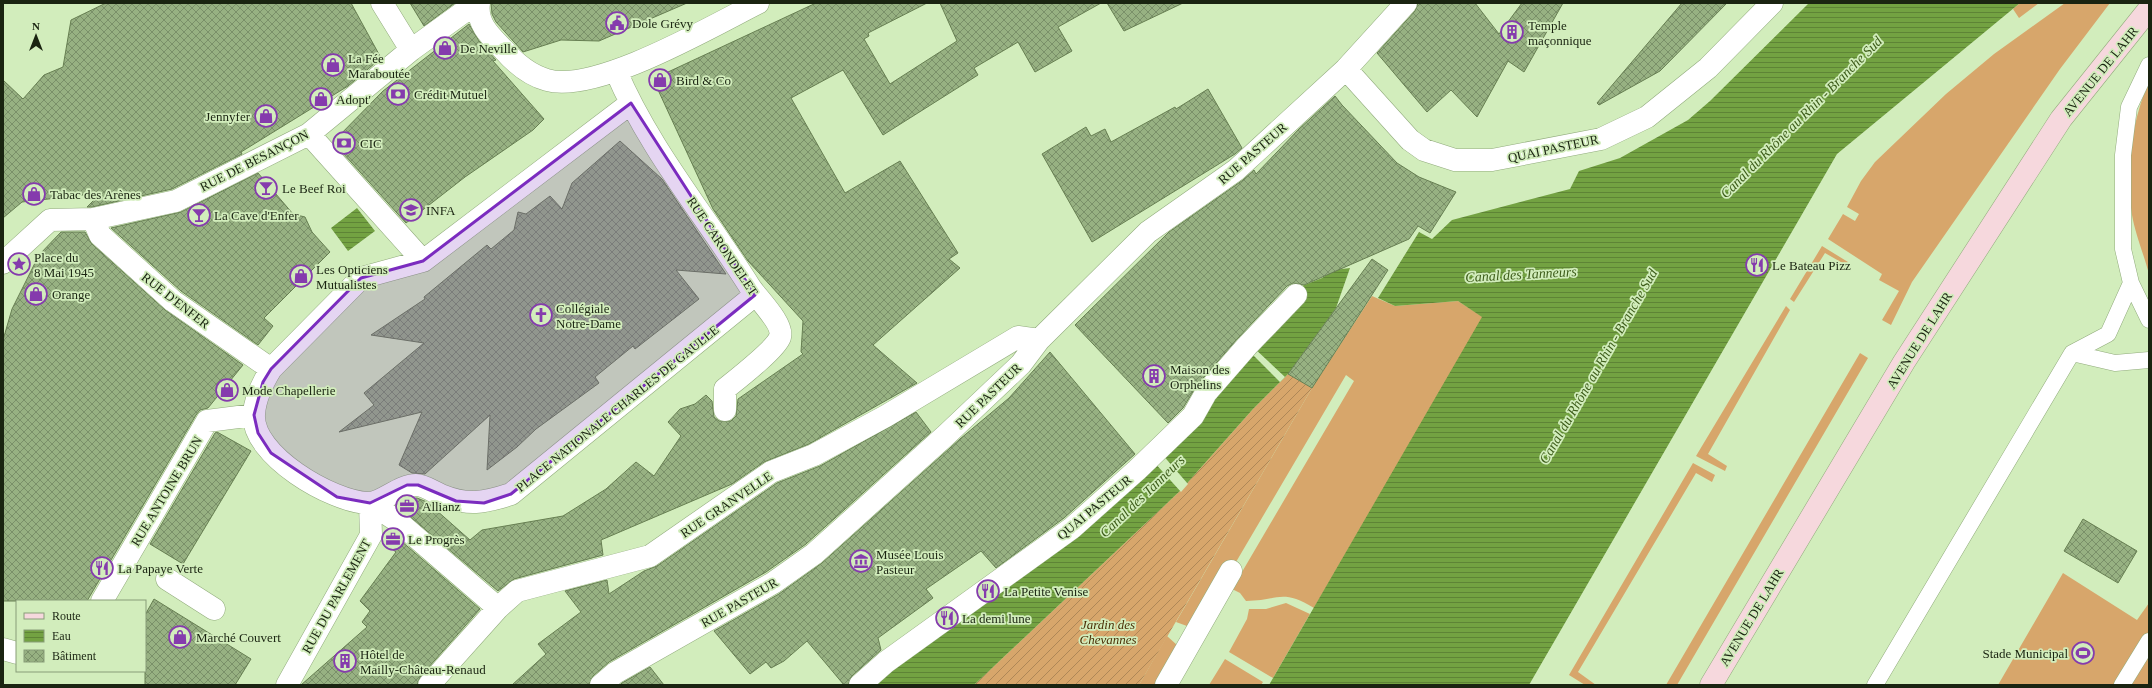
<svg xmlns="http://www.w3.org/2000/svg" width="2152" height="688" viewBox="0 0 2152 688" font-family="Georgia,serif">
<defs>
<pattern id="garden-furrows" width="10" height="10" patternUnits="userSpaceOnUse"><rect width="10" height="10" fill="#d7a66b"/><path d="M-1 1l2-2M0 10L10 0M9 11l2-2" fill="none" stroke="#ae8757"/></pattern>
<pattern id="water-rules" width="6" height="5" patternUnits="userSpaceOnUse"><rect width="6" height="5" fill="#73a242"/><path d="M0 2.5h6" fill="none" stroke="#5e8436"/></pattern>
<pattern id="building-cross-hatch" width="8" height="8" patternUnits="userSpaceOnUse"><rect width="8" height="8" fill="#97b182"/><path d="M0 0l8 8M0 8l8-8" fill="none" stroke="#7a9069"/></pattern>
</defs>
<rect width="100%" height="100%" fill="#d2edbc"/>
<path fill="#d7a66b" d="M 2020,3 L 2039,3 L 2019,18 L 2013,9 Z
M 2065,3 L 2110,3 L 2060,69 L 1912,282 L 1891,325 L 1882,320 L 1899,291 L 1879,280 L 1882,274 L 1828,239 L 1843,214 L 1855,221 L 1859,214 L 1847,207 L 1861,181 L 1875,162 L 1946,94 L 1994,54 Z
M 2149,81 L 2149,274 C 2144,255 2135,233 2132,215 C 2125,169 2131,124 2149,81 Z
M 1822,246 L 1848,262 L 1846,265 L 1825,253 L 1794,302 L 1790,299 Z
M 1372,296 L 1395,306 L 1458,301 L 1483,317 L 1314,608 C 1281,588 1278,601 1246,601 L 1240,593 L 1232,589 L 1354,381 L 1346,375 L 1236,562 L 1187,626 L 1176,622 L 1312,388 Z
M 1786,306 L 1790,310 L 1708,454 L 1727,466 L 1725,471 L 1696,456 Z
M 1860,353 L 1868,358 L 1677,685 L 1666,685 Z
M 1693,463 L 1715,475 L 1712,482 L 1696,473 L 1578,672 L 1596,685 L 1585,685 L 1569,675 Z
M 2063,573 L 2137,620 L 2149,603 L 2149,685 L 1998,685 Z
M 1286,603 L 1310,614 L 1273,678 L 1229,652 L 1247,619 L 1249,609 L 1266,609 Z
M 1167,636 L 1177,645 L 1156,685 L 1139,685 Z
M 1225,659 L 1263,682 L 1261,685 L 1209,685 Z"/>
<path fill="url(#garden-furrows)" d="M 1288,374 L 1312,388 L 1139,685 L 974,685 L 1181,490 L 1253,409 Z"/>
<path fill="url(#water-rules)" d="M 1809,3 L 2020,3 L 1837,154 L 1529,685 L 1269,685 L 1482,317 L 1458,301 L 1395,306 L 1378,298 L 1419,232 L 1432,239 L 1452,220 L 1570,189 L 1579,171 L 1620,158 L 1688,120 L 1710,101 Z
M 357,208 L 375,231 L 348,251 L 331,228 Z
M 1350,268 L 1336,308 L 1288,374 L 1253,409 L 1181,490 L 974,685 L 870,685 L 1075,533 L 1292,290 L 1322,278 L 1334,270 Z"/>
<path fill="#d2edbc" d="M 1253,347 L 1285,377 L 1280,382 L 1249,351 Z
M 1161,453 L 1188,484 L 1181,492 L 1153,461 Z"/>
<path fill="url(#building-cross-hatch)" stroke="#677f52" d="M 106,3 L 351,3 L 381,58 L 348,86 L 241,152 L 242,154 L 172,189 L 92,207 L 87,207 L 101,193 L 22,202 L 3,218 L 3,80 L 23,99 L 44,75 L 63,67 L 71,20 Z
M 410,3 L 455,3 L 424,26 Z
M 491,3 L 687,3 L 599,41 L 561,40 L 523,52 L 496,22 L 492,14 Z
M 816,3 L 927,3 L 868,33 L 869,36 L 864,39 L 890,84 L 957,41 L 940,3 L 1101,3 L 1058,27 L 1072,51 L 1035,72 L 1018,42 L 974,68 L 978,75 L 883,135 L 843,70 L 791,98 L 845,193 L 900,161 L 958,253 L 949,259 L 960,268 L 873,345 L 917,383 L 809,444 L 764,462 L 732,484 L 601,540 L 603,555 L 514,579 L 498,591 L 401,509 L 408,499 L 417,498 L 427,502 L 470,540 L 482,530 L 563,516 L 606,489 L 636,462 L 654,476 L 681,436 L 668,422 L 680,409 L 695,404 L 706,395 L 712,401 L 714,417 L 719,421 L 731,421 L 736,416 L 738,399 L 803,354 L 801,352 L 803,321 L 748,261 L 713,209 L 653,79 Z
M 1107,3 L 1183,3 L 1124,31 Z
M 1418,3 L 1475,3 L 1499,34 L 1522,3 L 1563,3 L 1524,72 L 1508,61 L 1477,117 L 1451,90 L 1427,112 L 1377,53 L 1415,11 Z
M 1682,3 L 1727,3 L 1660,71 L 1599,105 L 1597,103 Z
M 469,24 L 479,41 L 496,60 L 493,61 L 544,119 L 533,130 L 465,177 L 406,223 L 333,142 L 383,91 Z
M 1208,89 L 1242,148 L 1235,154 L 1092,242 L 1042,154 L 1086,127 L 1091,136 L 1105,129 L 1111,142 L 1175,107 L 1176,109 Z
M 1335,96 L 1342,105 L 1397,163 L 1419,177 L 1456,192 L 1430,233 L 1418,226 L 1409,239 L 1304,285 L 1293,283 L 1287,286 L 1238,338 L 1197,385 L 1183,408 L 1168,423 L 1075,325 L 1169,232 L 1243,180 L 1254,170 L 1256,174 L 1299,129 Z
M 620,141 L 662,179 L 726,274 L 676,270 L 699,299 L 635,349 L 633,346 L 595,377 L 599,383 L 536,429 L 517,447 L 487,470 L 490,415 L 425,474 L 412,473 L 399,465 L 422,412 L 339,432 L 374,405 L 364,393 L 424,343 L 371,335 L 425,299 L 424,297 L 487,245 L 491,249 L 514,230 L 518,212 L 526,214 L 550,196 L 562,209 L 572,183 Z
M 258,173 L 293,214 L 305,217 L 312,232 L 330,252 L 264,318 L 273,326 L 258,345 L 181,291 L 111,228 L 181,212 Z
M 61,232 L 85,232 L 92,244 L 165,310 L 243,365 L 208,408 L 200,410 L 196,415 L 87,601 L 3,601 L 3,340 L 12,309 L 39,255 Z
M 1372,259 L 1388,270 L 1312,388 L 1288,374 Z
M 1050,352 L 1135,454 L 1064,518 L 996,568 L 981,551 L 926,589 L 933,598 L 878,638 L 881,650 L 852,676 L 848,685 L 844,685 L 807,641 L 784,661 L 771,668 L 766,662 L 750,674 L 714,631 L 779,594 L 822,563 L 960,439 L 1009,398 Z
M 916,412 L 931,432 L 806,544 L 766,572 L 609,662 L 593,676 L 589,685 L 512,685 L 546,654 L 538,644 L 581,612 L 565,591 L 607,580 L 609,594 L 644,571 L 657,566 L 777,483 L 820,466 Z
M 217,432 L 251,451 L 183,564 L 150,544 L 215,433 Z
M 2083,519 L 2137,551 L 2118,583 L 2064,551 Z
M 393,534 L 480,609 L 420,677 L 417,685 L 301,685 L 367,627 L 362,622 L 370,611 L 360,601 L 396,552 L 384,543 Z
M 154,599 L 251,659 L 235,685 L 145,685 L 145,615 Z
M 650,667 L 664,685 L 620,685 L 622,683 Z"/>
<g fill="none" stroke-linecap="round" stroke-linejoin="round">
<g stroke="#91ab7c" stroke-width="17">
<path id="lane" d="M 2149,65 L 2129,107 L 2123,155 L 2123,249 L 2131,283 L 2149,320
M 2072,353 L 2115,363 L 2149,360
M 1875,685 L 2072,353 L 2108,334 L 2131,283
M 2122,685 L 2149,641"/>
</g>
<g stroke="#91ab7c" stroke-width="23">
<path id="street" d="M 382,3 L 411,50
M 479,3 C 476,23 490,36 503,49 C 515,63 529,75 547,80 C 596,94 712,26 758,3
M 1346,69 L 1410,140 L 1424,150 L 1455,160 L 1492,160 L 1601,139 L 1647,117 L 1708,68 L 1772,3
M 616,71 C 649,149 705,215 750,287 C 758,299 784,324 780,337 C 776,349 736,380 725,389 L 725,410
M 631,103 L 423,261 L 361,278 L 271,369 C 263,382 255,398 254,414 C 251,455 332,502 368,503 C 381,504 399,485 416,485 C 424,485 434,492 441,495 C 468,506 484,503 511,494 L 755,295
M 309,134 L 423,261
M 93,219 L 100,235 L 173,301 L 271,369
M 3,263 L 50,220 L 93,219 L 176,201 L 309,134 L 411,50 L 465,11 L 478,10
M 370,503 L 396,520 L 498,608
M 167,579 L 214,609
M 102,601 L 207,421 L 254,415
M 3,649 L 17,653
M 287,685 L 371,535 L 370,503
M 429,685 L 498,608 L 517,591 L 650,556 L 771,472 L 814,455 L 886,416 L 1018,337 L 1039,340
M 601,685 L 615,673 L 773,583 L 814,554 L 945,436 L 1021,364 L 1039,340 L 1148,232 L 1236,170 L 1346,69 L 1406,3
M 860,685 L 886,662 L 1072,528 L 1137,470 L 1193,416 L 1206,393 L 1247,346 L 1296,295
M 1166,685 L 1231,571"/>
</g>
<g stroke="#91ab7c" stroke-width="23">
<path id="secondary" d="M 1711,685 L 1904,362 L 2061,119 L 2149,9"/>
</g>
<use href="#lane" stroke="#fff" stroke-width="16"/>
<use href="#street" stroke="#fff" stroke-width="22"/>
<use href="#secondary" stroke="#f6d8dd" stroke-width="22"/>
</g>
<path fill="#7b2cbf" fill-opacity="0.2" stroke="#7b2cbf" stroke-width="3" stroke-linejoin="round" d="M 631,103 L 755,295 L 511,494 L 484,503 L 456,501 L 418,485 L 407,485 L 370,503 L 337,497 L 271,453 L 258,433 L 254,415 L 263,382 L 271,369 L 361,278 L 423,261 Z"/>
<defs>
<g id="civic-ring" transform="scale(1.15)"><circle r="9.5" fill="#d2edbc" stroke="#853bad" stroke-width="1.5"/><path d="M-.6-6.5H3V-4.5H.6V-3L4-1V1h2V6H-6V1h2V-1L-.6-3ZM-1.2 2.5V6h2.4V2.5Z" fill="#853bad"/></g>
<g id="building-ring" transform="scale(1.15)"><circle r="9.5" fill="#d2edbc" stroke="#853bad" stroke-width="1.5"/><path d="M-4-6H4V6H1V3H-1V6H-4ZM-2.5-4.3h1.7v1.8h-1.7ZM.8-4.3h1.7v1.8H.8ZM-2.5-1h1.7V.8h-1.7ZM.8-1h1.7V.8H.8Z" fill="#853bad"/></g>
<g id="shop-ring" transform="scale(1.15)"><circle r="9.5" fill="#d2edbc" stroke="#853bad" stroke-width="1.5"/><path d="M-5-2.5h2.3a2.7 3.5 0 0 1 5.4 0H5L5.5 6h-11ZM-1.5-2.5h3a1.5 2.3 0 0 0-3 0Z" fill="#853bad"/></g>
<g id="bank-ring" transform="scale(1.15)"><circle r="9.5" fill="#d2edbc" stroke="#853bad" stroke-width="1.5"/><path d="M-6-4H6V4H-6ZM0-2.3a2.3 2.3 0 1 0 0 4.6a2.3 2.3 0 1 0 0-4.6Z" fill="#853bad"/></g>
<g id="bar-ring" transform="scale(1.15)"><circle r="9.5" fill="#d2edbc" stroke="#853bad" stroke-width="1.5"/><path d="M-6-5H6L.8 .8V4.5H3.5V6h-7V4.5H-.8V.8Z" fill="#853bad"/></g>
<g id="university-ring" transform="scale(1.15)"><circle r="9.5" fill="#d2edbc" stroke="#853bad" stroke-width="1.5"/><path d="M0-5L7-2L0 1L-7-2ZM-4 1L0 2.5L4 1V4Q0 6-4 4Z" fill="#853bad"/></g>
<g id="sight-ring" transform="scale(1.15)"><circle r="9.5" fill="#d2edbc" stroke="#853bad" stroke-width="1.5"/><path d="M0-6L1.8-2.2L6-1.7L2.9 1.2L3.7 5.4L0 3.3L-3.7 5.4L-2.9 1.2L-6-1.7L-1.8-2.2Z" fill="#853bad"/></g>
<g id="restaurant-ring" transform="scale(1.15)"><circle r="9.5" fill="#d2edbc" stroke="#853bad" stroke-width="1.5"/><path d="M-5-6h1v4h1v-4h1v4h1v-4h1v5L-1.5 .5V6h-2V.5L-5-1ZM5-6V6H3V1.5H1.5Q1.5-4 5-6Z" fill="#853bad"/></g>
<g id="church-ring" transform="scale(1.15)"><circle r="9.5" fill="#d2edbc" stroke="#853bad" stroke-width="1.5"/><path d="M-1.2-6h2.4v3.5h3.3v2.4h-3.3V6h-2.4V-.1h-3.3v-2.4h3.3Z" fill="#853bad"/></g>
<g id="office-ring" transform="scale(1.15)"><circle r="9.5" fill="#d2edbc" stroke="#853bad" stroke-width="1.5"/><path d="M-6-3h4V-5.5h4V-3h4V5H-6ZM-1-4.5V-3h2v-1.5ZM-6 0V1H6V0Z" fill="#853bad"/></g>
<g id="museum-ring" transform="scale(1.15)"><circle r="9.5" fill="#d2edbc" stroke="#853bad" stroke-width="1.5"/><path d="M0-6L6-3V-2H-6V-3ZM-5-1h2V3h-2ZM-1-1h2V3h-2ZM3-1h2V3H3ZM-6 4H6V6H-6Z" fill="#853bad"/></g>
<g id="stadium-ring" transform="scale(1.15)"><circle r="9.5" fill="#d2edbc" stroke="#853bad" stroke-width="1.5"/><path d="M0-5a6.5 5 0 1 0 0 10a6.5 5 0 1 0 0-10ZM-3.5-1.8h7v3.6h-7Z" fill="#853bad"/></g>
</defs>
<g fill-rule="evenodd">
<use href="#civic-ring" x="617" y="23"/>
<use href="#building-ring" x="1512" y="32"/>
<use href="#shop-ring" x="445" y="48"/>
<use href="#shop-ring" x="333" y="65"/>
<use href="#shop-ring" x="660" y="80"/>
<use href="#bank-ring" x="398" y="94"/>
<use href="#shop-ring" x="321" y="99"/>
<use href="#shop-ring" x="266" y="116"/>
<use href="#bank-ring" x="344" y="143"/>
<use href="#bar-ring" x="266" y="188"/>
<use href="#shop-ring" x="34" y="194"/>
<use href="#university-ring" x="411" y="210"/>
<use href="#bar-ring" x="199" y="215"/>
<use href="#sight-ring" x="19" y="264"/>
<use href="#restaurant-ring" x="1757" y="265"/>
<use href="#shop-ring" x="301" y="276"/>
<use href="#shop-ring" x="36" y="294"/>
<use href="#church-ring" x="541" y="315"/>
<use href="#building-ring" x="1154" y="376"/>
<use href="#shop-ring" x="227" y="390"/>
<use href="#office-ring" x="407" y="506"/>
<use href="#office-ring" x="393" y="539"/>
<use href="#museum-ring" x="861" y="561"/>
<use href="#restaurant-ring" x="102" y="568"/>
<use href="#restaurant-ring" x="988" y="591"/>
<use href="#restaurant-ring" x="947" y="618"/>
<use href="#shop-ring" x="180" y="637"/>
<use href="#stadium-ring" x="2083" y="653"/>
<use href="#building-ring" x="345" y="661"/>
</g>
<g text-anchor="middle" stroke-width="3.5" stroke-linejoin="round" paint-order="stroke">
<g font-size="13" fill="#1a2411" stroke="#d2edbc" text-anchor="start">
<text x="632" y="28">Dole Grévy</text>
<text x="1528" y="30">Temple<tspan x="1528" dy="15">maçonnique</tspan></text>
<text x="460" y="53">De Neville</text>
<text x="348" y="63">La Fée<tspan x="348" dy="15">Maraboutée</tspan></text>
<text x="676" y="85">Bird &amp; Co</text>
<text x="414" y="99">Crédit Mutuel</text>
<text x="336" y="104">Adopt'</text>
<text x="250" y="121" text-anchor="end">Jennyfer</text>
<text x="360" y="148">CIC</text>
<text x="282" y="193">Le Beef Roi</text>
<text x="50" y="199">Tabac des Arènes</text>
<text x="426" y="215">INFA</text>
<text x="214" y="220">La Cave d'Enfer</text>
<text x="34" y="262">Place du<tspan x="34" dy="15">8 Mai 1945</tspan></text>
<text x="1772" y="270">Le Bateau Pizz</text>
<text x="316" y="274">Les Opticiens<tspan x="316" dy="15">Mutualistes</tspan></text>
<text x="52" y="299">Orange</text>
<text x="556" y="313">Collégiale<tspan x="556" dy="15">Notre-Dame</tspan></text>
<text x="1170" y="374">Maison des<tspan x="1170" dy="15">Orphelins</tspan></text>
<text x="242" y="395">Mode Chapellerie</text>
<text x="422" y="511">Allianz</text>
<text x="408" y="544">Le Progrès</text>
<text x="876" y="559">Musée Louis<tspan x="876" dy="15">Pasteur</tspan></text>
<text x="118" y="573">La Papaye Verte</text>
<text x="1004" y="596">La Petite Venise</text>
<text x="962" y="623">La demi lune</text>
<text x="196" y="642">Marché Couvert</text>
<text x="2068" y="658" text-anchor="end">Stade Municipal</text>
<text x="360" y="659">Hôtel de<tspan x="360" dy="15">Mailly-Château-Renaud</tspan></text>
</g>
<g font-size="13" fill="#1a2411" stroke="#d2edbc">
<text transform="translate(2100 71) rotate(-51)" y="5">AVENUE DE LAHR</text>
<text transform="translate(1553 148) rotate(-12)" y="5">QUAI PASTEUR</text>
<text transform="translate(1252 153) rotate(-41)" y="5">RUE PASTEUR</text>
<text transform="translate(254 160) rotate(-27)" y="5">RUE DE BESANÇON</text>
<text transform="translate(723 246) rotate(56)" y="5">RUE CARONDELET</text>
<text transform="translate(176 300) rotate(38)" y="5">RUE D'ENFER</text>
<text transform="translate(1919 340) rotate(-58)" y="5">AVENUE DE LAHR</text>
<text transform="translate(988 395) rotate(-44)" y="5">RUE PASTEUR</text>
<text transform="translate(617 408) rotate(-39)" y="5">PLACE NATIONALE CHARLES DE GAULLE</text>
<text transform="translate(166 491) rotate(-59)" y="5">RUE ANTOINE BRUN</text>
<text transform="translate(726 504) rotate(-34)" y="5">RUE GRANVELLE</text>
<text transform="translate(1094 507) rotate(-40)" y="5">QUAI PASTEUR</text>
<text transform="translate(336 596) rotate(-61)" y="5">RUE DU PARLEMENT</text>
<text transform="translate(739 602) rotate(-30)" y="5">RUE PASTEUR</text>
<text transform="translate(1751 617) rotate(-59)" y="5">AVENUE DE LAHR</text>
</g>
<g font-size="13" font-style="italic" fill="#4a2e05" stroke="#d2edbc">
<text x="1108" y="629">Jardin des<tspan x="1108" dy="15">Chevannes</tspan></text>
</g>
<g font-size="14" font-style="italic" fill="#3d5c1a" stroke="#d2edbc">
<text transform="translate(1801 117) rotate(-45)" y="5">Canal du Rhône au Rhin - Branche Sud</text>
<text transform="translate(1521 274) rotate(-3)" y="5">Canal des Tanneurs</text>
<text transform="translate(1598 366) rotate(-60)" y="5">Canal du Rhône au Rhin - Branche Sud</text>
<text transform="translate(1142 496) rotate(-44)" y="5">Canal des Tanneurs</text>
</g>
</g>
<rect width="2152" height="688" fill="none" stroke="#1a2411" stroke-width="8"/>
<rect x="16" y="600" width="130" height="72" fill="#d2edbc" stroke="#889d78"/>
<rect x="24" y="613" width="20" height="6" fill="#f6d8dd" stroke="#889d78"/>
<text x="52" y="620" font-size="12" fill="#1a2411">Route</text>
<rect x="24" y="630" width="20" height="12" fill="url(#water-rules)" stroke="#889d78"/>
<text x="52" y="640" font-size="12" fill="#1a2411">Eau</text>
<rect x="24" y="650" width="20" height="12" fill="url(#building-cross-hatch)" stroke="#889d78"/>
<text x="52" y="660" font-size="12" fill="#1a2411">Bâtiment</text>
<g transform="translate(36 36)" stroke="#d2edbc" stroke-width="3" paint-order="stroke">
<path d="M0-3L7 15L0 10L-7 15Z" fill="#1a2411"/>
<text y="-6" font-size="11" font-weight="bold" text-anchor="middle" fill="#1a2411">N</text>
</g>
</svg>
